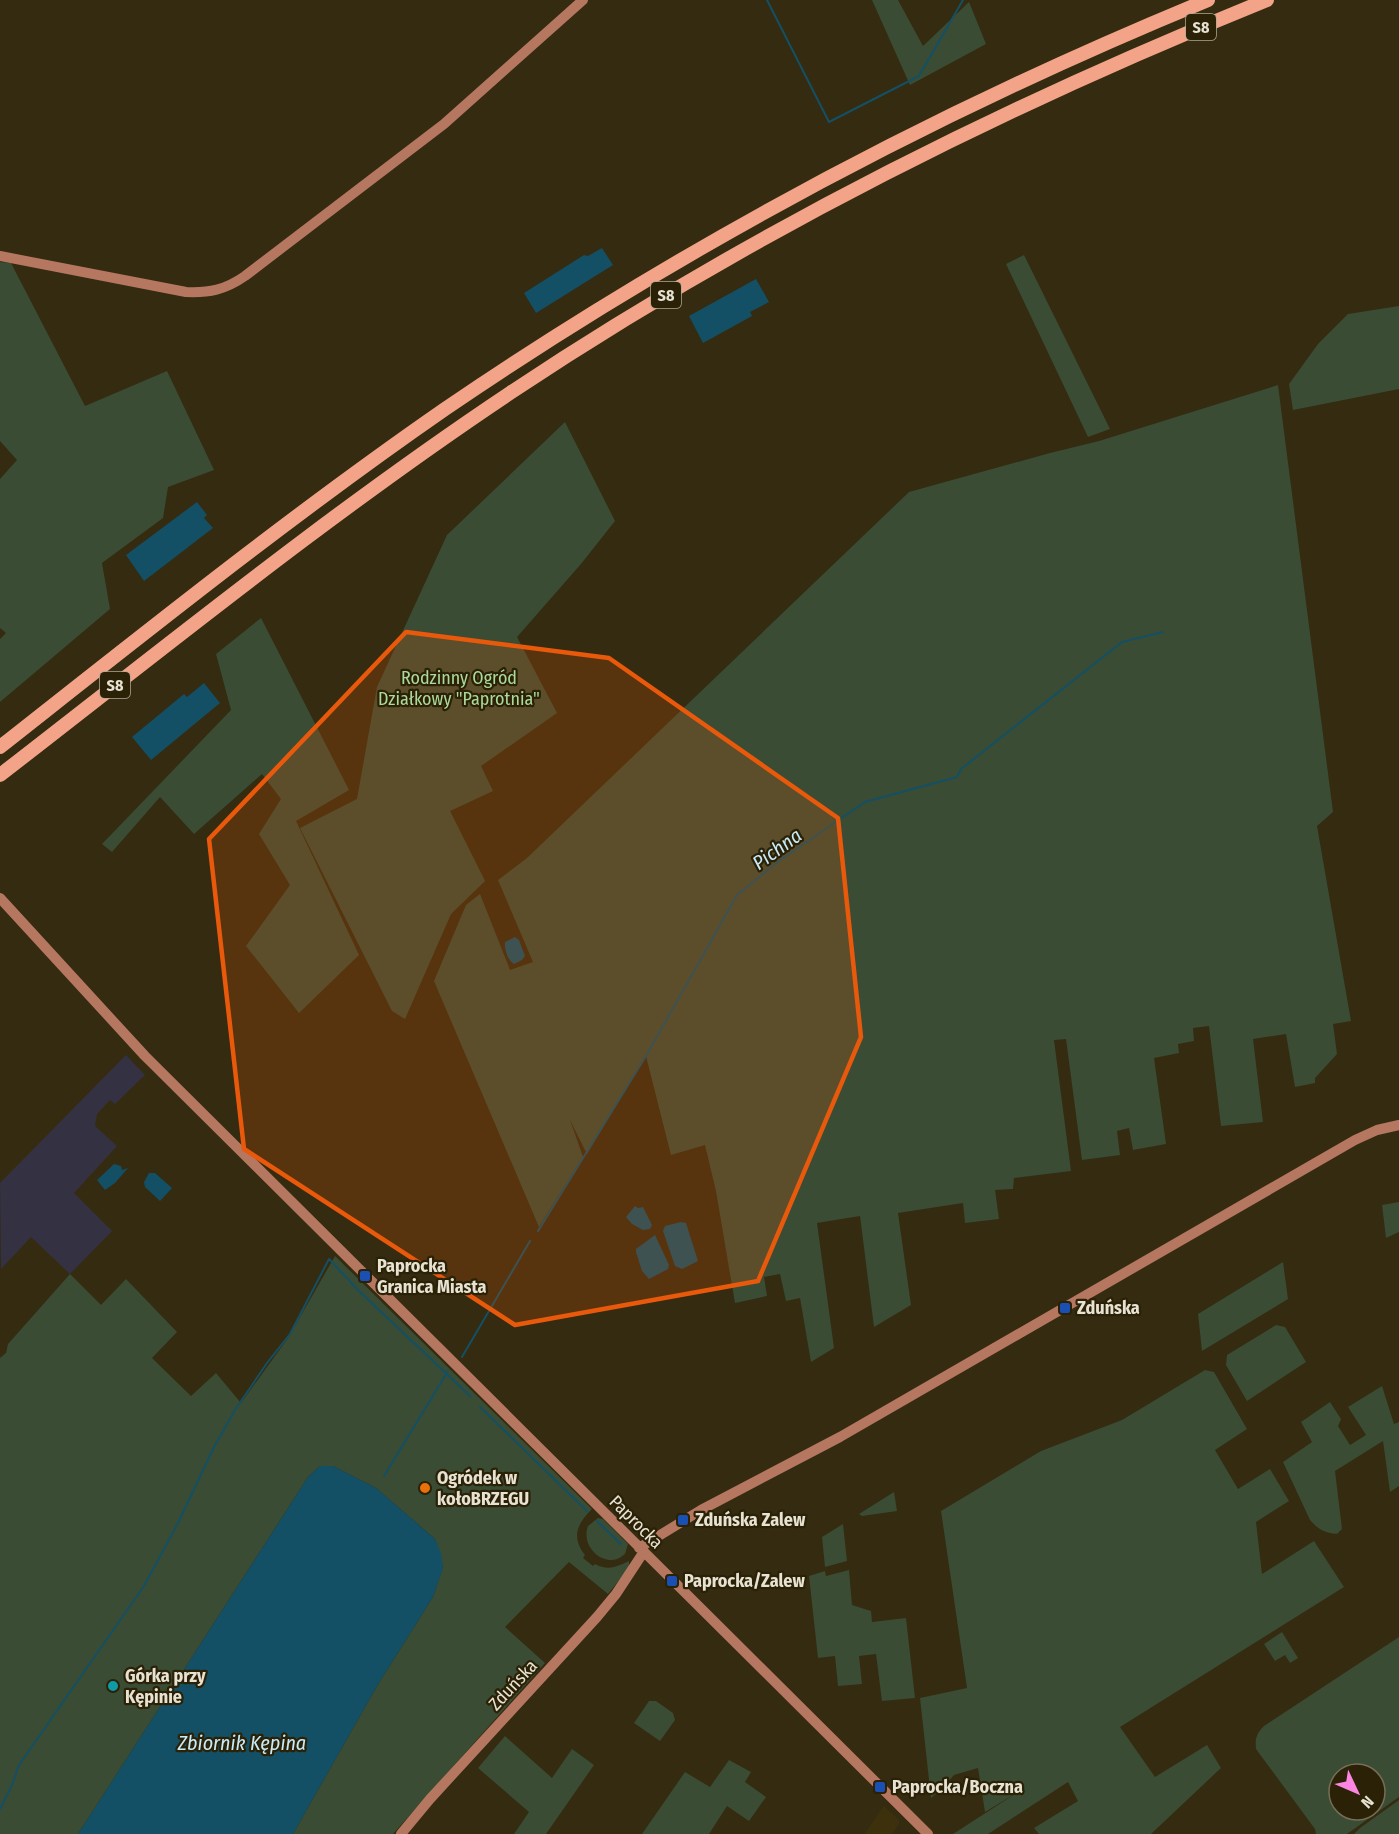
<svg xmlns="http://www.w3.org/2000/svg" width="1399" height="1834" viewBox="0 0 1399 1834" font-family="'Fira Sans Condensed',sans-serif">
<rect width="100%" height="100%" fill="#342b10"/>
<path fill="#3c310c" d="M 884,1806 L 899,1820 L 899,1824 L 895,1830 L 892,1834 L 864,1834 Z"/>
<path fill="#343142" d="M 126,1055 L 145,1075 L 115,1104 L 110,1100 L 97,1114 L 95,1126 L 117,1146 L 74,1193 L 112,1231 L 70,1274 L 31,1237 L 1,1269 L 0,1183 Z"/>
<path fill="#3a4c33" fill-rule="evenodd" d="M 872,0 L 898,0 L 923,46 L 969,2 L 986,44 L 910,85 Z
M 1024,255 L 1110,429 L 1088,437 L 1006,264 Z
M 0,262 L 11,263 L 85,406 L 167,371 L 214,470 L 168,487 L 163,518 L 102,563 L 110,609 L 0,702 L 0,639 L 6,633 L 0,628 L 0,479 L 17,460 L 0,441 Z
M 1399,306 L 1399,389 L 1293,410 L 1289,384 L 1318,344 L 1348,314 Z
M 1278,385 L 1333,812 L 1317,826 L 1351,1021 L 1333,1024 L 1337,1054 L 1315,1078 L 1315,1083 L 1295,1087 L 1286,1034 L 1253,1039 L 1263,1122 L 1221,1126 L 1209,1026 L 1193,1028 L 1194,1041 L 1178,1044 L 1179,1053 L 1154,1058 L 1166,1144 L 1133,1150 L 1129,1128 L 1117,1131 L 1120,1155 L 1082,1160 L 1066,1039 L 1054,1040 L 1071,1171 L 1014,1178 L 1013,1189 L 995,1190 L 999,1219 L 965,1223 L 963,1203 L 898,1213 L 911,1305 L 874,1327 L 860,1216 L 817,1223 L 834,1348 L 811,1362 L 800,1298 L 786,1301 L 780,1274 L 764,1277 L 767,1296 L 735,1303 L 716,1191 L 705,1145 L 671,1155 L 646,1056 L 587,1154 L 570,1120 L 583,1157 L 539,1227 L 434,981 L 466,905 L 480,894 L 510,970 L 533,962 L 498,880 L 527,858 L 909,492 L 1050,453 L 1099,441 Z
M 565,422 L 615,521 L 581,564 L 517,637 L 557,713 L 481,766 L 493,791 L 450,811 L 485,881 L 451,914 L 405,1019 L 392,1011 L 300,828 L 357,799 L 377,687 L 447,535 Z
M 261,618 L 349,790 L 296,821 L 359,955 L 299,1013 L 246,946 L 290,885 L 259,834 L 281,799 L 262,774 L 194,834 L 160,797 L 112,852 L 102,844 L 231,710 L 216,654 Z
M 1399,1202 L 1399,1232 L 1386,1238 L 1382,1205 Z
M 335,1256 L 592,1509 C 577,1524 571,1537 585,1555 L 583,1558 L 593,1566 L 595,1564 C 608,1571 616,1567 629,1561 L 629,1568 L 608,1594 L 569,1562 L 505,1627 L 545,1663 L 393,1834 L 293,1834 L 377,1686 L 433,1597 L 443,1567 L 435,1539 L 376,1488 L 333,1466 L 320,1466 L 308,1477 L 78,1834 L 0,1834 L 0,1358 L 6,1353 L 8,1344 L 70,1274 L 101,1305 L 126,1279 L 177,1332 L 152,1358 L 191,1396 L 216,1373 L 241,1403 L 288,1338 Z
M 1283,1262 L 1288,1299 L 1202,1351 L 1198,1314 Z
M 1276,1325 L 1285,1327 L 1306,1362 L 1247,1401 L 1226,1365 L 1227,1355 Z
M 1205,1370 L 1214,1372 L 1247,1429 L 1215,1450 L 1238,1489 L 1270,1469 L 1289,1501 L 1256,1522 L 1262,1574 L 1314,1541 L 1344,1587 L 1120,1727 L 1155,1777 L 1207,1745 L 1221,1768 L 1151,1834 L 1039,1834 L 1034,1828 L 1078,1801 L 1068,1782 L 988,1834 L 953,1834 L 1018,1792 L 985,1812 L 978,1768 L 954,1775 L 942,1789 L 931,1798 L 920,1698 L 967,1688 L 941,1511 L 1041,1451 L 1122,1420 Z
M 1382,1386 L 1394,1424 L 1399,1422 L 1399,1486 L 1390,1492 L 1383,1441 L 1335,1471 L 1342,1529 L 1337,1534 C 1324,1533 1318,1529 1310,1520 L 1283,1462 L 1312,1442 L 1301,1422 L 1330,1402 L 1341,1419 L 1338,1426 L 1350,1445 L 1366,1435 L 1348,1407 Z
M 894,1492 L 897,1511 L 862,1516 L 859,1514 Z
M 598,1518 L 603,1519 L 628,1544 L 625,1554 C 621,1557 617,1560 612,1560 C 594,1560 582,1541 588,1526 Z
M 843,1524 L 847,1561 L 825,1567 L 822,1537 Z
M 849,1570 L 852,1605 L 871,1611 L 872,1622 L 906,1618 L 915,1698 L 882,1701 L 876,1654 L 859,1656 L 862,1684 L 838,1686 L 835,1656 L 818,1658 L 809,1576 L 825,1571 L 826,1576 Z
M 1282,1632 L 1298,1658 L 1290,1663 L 1285,1655 L 1275,1661 L 1264,1644 Z
M 1399,1637 L 1399,1797 L 1347,1834 L 1316,1834 L 1315,1829 L 1256,1749 C 1255,1739 1256,1734 1264,1726 ZM 1339,1774 L 1375,1774 L 1375,1810 L 1339,1810 Z
M 649,1701 L 656,1701 L 673,1713 L 675,1720 L 660,1741 L 634,1723 Z
M 505,1736 L 552,1778 L 572,1749 L 594,1765 L 546,1834 L 514,1834 L 529,1812 L 478,1768 Z
M 729,1760 L 751,1772 L 745,1782 L 766,1797 L 749,1821 L 727,1806 L 709,1834 L 642,1834 L 685,1772 L 710,1787 Z
M 1399,1800 L 1399,1834 L 1354,1834 L 1360,1828 Z"/>
<path fill="#145065" d="M 602,248 L 613,265 L 536,313 L 524,293 L 584,255 L 588,256 Z
M 756,279 L 769,302 L 750,312 L 752,316 L 703,343 L 689,316 Z
M 197,502 L 207,515 L 204,518 L 213,528 L 144,581 L 126,555 Z
M 204,683 L 220,703 L 151,760 L 132,737 L 184,694 L 187,697 Z
M 515,937 L 519,940 L 525,956 L 522,960 L 514,964 C 508,961 504,949 505,942 Z
M 114,1164 L 121,1166 L 122,1170 L 128,1168 L 115,1183 L 105,1190 L 97,1180 Z
M 149,1173 L 155,1173 L 172,1188 L 160,1201 L 145,1187 L 144,1182 Z
M 635,1206 L 638,1208 L 643,1207 L 652,1225 L 650,1229 L 643,1230 L 632,1224 L 626,1217 Z
M 681,1222 L 686,1223 L 698,1261 L 682,1269 L 675,1266 L 663,1231 L 665,1226 Z
M 655,1235 L 669,1265 L 668,1269 L 649,1279 L 642,1271 L 636,1252 L 636,1249 Z
M 320,1466 L 333,1466 L 376,1488 L 435,1539 L 441,1553 L 443,1568 L 433,1597 L 377,1686 L 293,1834 L 78,1834 L 308,1477 Z"/>
<g fill="none" stroke-linecap="round" stroke-linejoin="round">
<path stroke="#145065" stroke-width="2" d="M 767,0 L 829,122 L 919,76 L 963,0
M 538,1231 L 646,1056 L 737,895 L 779,861 L 865,802 L 957,777 L 961,769 L 1122,642 L 1163,632
M 462,1357 L 530,1241
M 480,1407 L 587,1511
M 384,1476 L 448,1371
M 597,1521 L 621,1544
M 0,1809 L 12,1785 L 19,1765 L 144,1586 L 178,1523 L 214,1447 L 235,1410 L 267,1363 L 290,1334 L 329,1259 L 359,1291 L 471,1397"/>
<path stroke="#b67760" stroke-width="10" d="M 0,256 L 186,292 C 209,293 225,290 245,276 L 444,124 L 583,0
M 0,898 L 145,1056 L 928,1834
M 639,1548 L 701,1510 L 840,1437 L 1355,1140 L 1377,1130 L 1399,1125
M 401,1834 L 430,1799 L 597,1617 L 616,1594 L 643,1553"/>
<path stroke="#f3a387" stroke-width="14" d="M 0,747 C 146,632 292,515 445,409 C 684,246 940,110 1208,0
M 0,775 C 168,645 333,511 510,393 C 747,235 1002,107 1267,0"/>
</g>
<path fill="#e8590c" fill-opacity="0.2" stroke="#e8590c" stroke-width="4.5" stroke-linejoin="round" d="M 406,632 L 609,658 L 838,818 L 861,1037 L 758,1281 L 515,1325 L 244,1149 L 209,839 Z"/>
<g fill="#1a4fb4" stroke="#2a2106" stroke-width="2">
<rect x="359" y="1270" width="12" height="12" rx="3"/>
<rect x="1059" y="1302" width="12" height="12" rx="3"/>
<rect x="677" y="1514" width="12" height="12" rx="3"/>
<rect x="666" y="1575" width="12" height="12" rx="3"/>
<rect x="874" y="1781" width="12" height="12" rx="3"/>
</g>
<circle fill="#e8710a" stroke="#2a2106" stroke-width="2" cx="425" cy="1488" r="6"/>
<circle fill="#0f9aa8" stroke="#2a2106" stroke-width="2" cx="113" cy="1686" r="6"/>
<g text-anchor="middle" stroke-width="4.5" stroke-linejoin="round" paint-order="stroke">
<g fill="#2a2106" stroke="#aea895" stroke-width="1.5">
<rect x="1186" y="14" width="30" height="26" rx="4.5"/>
<rect x="651" y="282" width="30" height="26" rx="4.5"/>
<rect x="100" y="672" width="30" height="26" rx="4.5"/>
</g>
<g font-size="16" font-weight="bold" fill="#e7e2d2">
<text x="1201" y="33">S8</text>
<text x="666" y="301">S8</text>
<text x="115" y="691">S8</text>
</g>
<g font-size="18" fill="#acda9b" stroke="#2a2106">
<text x="459" y="684">Rodzinny Ogród<tspan x="459" dy="21">Działkowy "Paprotnia"</tspan></text>
</g>
<g font-size="18" font-weight="bold" fill="#e7e2d2" stroke="#2a2106" text-anchor="start">
<text x="377" y="1272">Paprocka<tspan x="377" dy="21">Granica Miasta</tspan></text>
<text x="1077" y="1314">Zduńska</text>
<text x="437" y="1484">Ogródek w<tspan x="437" dy="21">kołoBRZEGU</tspan></text>
<text x="695" y="1526">Zduńska Zalew</text>
<text x="684" y="1587">Paprocka/Zalew</text>
<text x="125" y="1682">Górka przy<tspan x="125" dy="21">Kępinie</tspan></text>
<text x="892" y="1793">Paprocka/Boczna</text>
</g>
<g font-size="18" fill="#e7e2d2" stroke="#2a2106">
<text transform="translate(636 1522) rotate(45)" y="6">Paprocka</text>
<text transform="translate(513 1685) rotate(-47)" y="6">Zduńska</text>
</g>
<g font-size="20" font-style="italic" fill="#c9eaf8" stroke="#2a2106">
<text transform="translate(777 849) rotate(-36)" y="7">Pichna</text>
<text x="242" y="1750">Zbiornik Kępina</text>
</g>
</g>
<g transform="translate(1357 1792) rotate(134)"><circle r="28" fill="#2a2106" stroke="#766e58" stroke-width="1.5"/>
<path d="M0-4.5L10 22L0 15L-10 22Z" fill="#fd86e2"/>
<text y="-9" font-size="16" font-weight="bold" text-anchor="middle" fill="#e7e2d2">N</text>
</g>
</svg>
